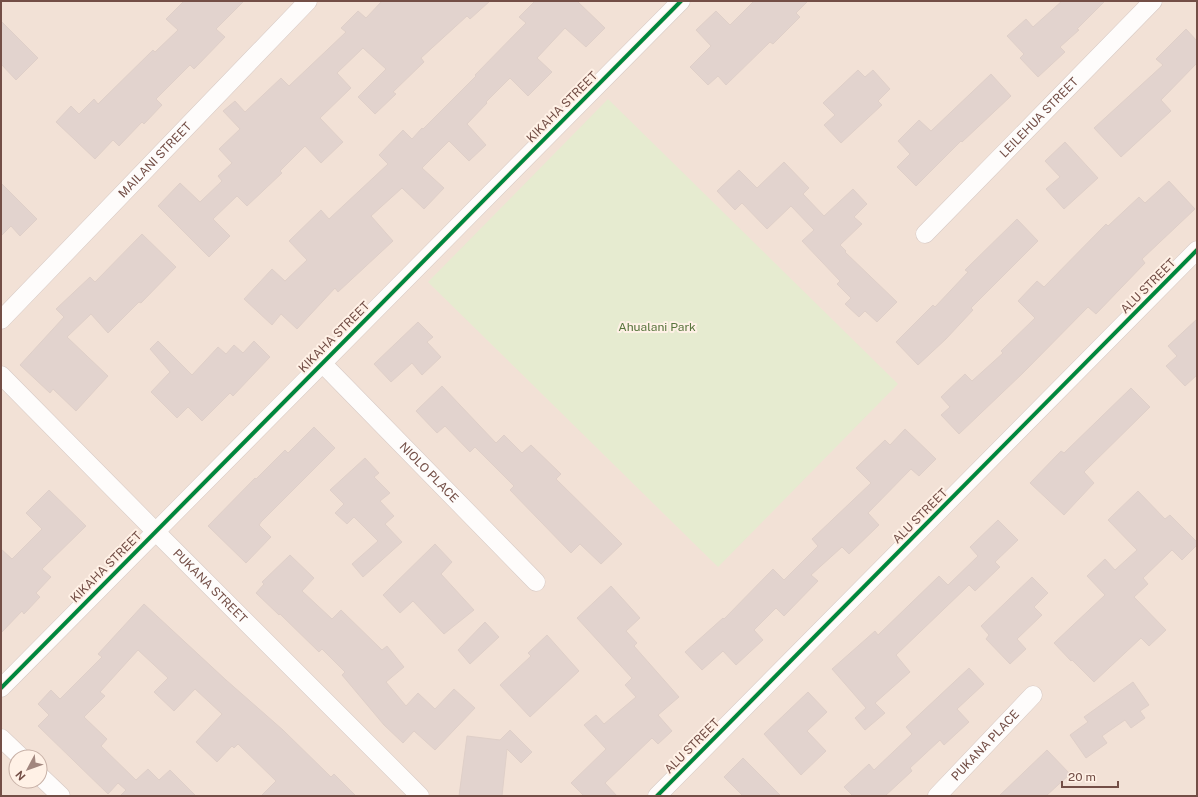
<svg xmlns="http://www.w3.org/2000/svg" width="1198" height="797" viewBox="0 0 1198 797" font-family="'Public Sans',sans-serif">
<rect width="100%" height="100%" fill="#f6ede6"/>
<path fill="#f2e1d6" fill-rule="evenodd" d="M 1,1 L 1197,1 L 1197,796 L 1,796 ZM 16,757 L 40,757 L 40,781 L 16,781 Z"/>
<path fill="#e6ebd0" d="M 608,99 L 898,384 L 718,567 L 428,282 Z"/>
<path fill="#e2d3ce" stroke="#dfcfc8" d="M 184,1 L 244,1 L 216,29 L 225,37 L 194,69 L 190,65 L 156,99 L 162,105 L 144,124 L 142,122 L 119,146 L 113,140 L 95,159 L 56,122 L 71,106 L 79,114 L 94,99 L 98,104 L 153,50 L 155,52 L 178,30 L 166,19 Z
M 382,1 L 490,1 L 470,19 L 467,16 L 421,58 L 424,62 L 393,92 L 396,94 L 375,114 L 358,97 L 386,69 L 363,48 L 337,73 L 351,88 L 320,118 L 343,142 L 321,163 L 305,146 L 280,171 L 282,173 L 247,206 L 237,196 L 213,219 L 230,236 L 209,257 L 158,206 L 180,183 L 200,202 L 222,181 L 218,176 L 232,163 L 219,149 L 240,129 L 223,111 L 235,101 L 245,112 L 281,78 L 289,86 L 346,32 L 341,28 L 358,11 L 366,18 Z
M 535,1 L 577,1 L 605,28 L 586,47 L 565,28 L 537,58 L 552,72 L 528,96 L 510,78 L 486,102 L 487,103 L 467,124 L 486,145 L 469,161 L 449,141 L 422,168 L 444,188 L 424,209 L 402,188 L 371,216 L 393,241 L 338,292 L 335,288 L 297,329 L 281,314 L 272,325 L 244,299 L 272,269 L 285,281 L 307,260 L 289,241 L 321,210 L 329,219 L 388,164 L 379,155 L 403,130 L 412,139 L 422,128 L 423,129 L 476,76 L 475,75 L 526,23 L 519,17 Z
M 754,1 L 808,1 L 796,13 L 800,17 L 773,44 L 770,42 L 726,85 L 718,76 L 708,85 L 690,67 L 711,46 L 696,30 L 716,11 L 730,25 Z
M 1062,1 L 1105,1 L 1077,29 L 1079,30 L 1060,47 L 1065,52 L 1038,77 L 1020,58 L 1024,54 L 1007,36 L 1026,19 L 1033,27 Z
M 1,21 L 38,58 L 16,80 L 1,64 Z
M 1186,29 L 1197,41 L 1197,63 L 1161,100 L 1171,111 L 1121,157 L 1094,128 L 1163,65 L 1156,59 Z
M 858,70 L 865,77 L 873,70 L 890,89 L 878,101 L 882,105 L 841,143 L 824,125 L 835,115 L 823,103 Z
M 991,74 L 1011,96 L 962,142 L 961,141 L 916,186 L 897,167 L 910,154 L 898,141 L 919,120 L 931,131 Z
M 1065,142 L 1098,178 L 1064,209 L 1046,189 L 1060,177 L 1045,161 Z
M 784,162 L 809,188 L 803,194 L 824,216 L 853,189 L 867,204 L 854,217 L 862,224 L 840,245 L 846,251 L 845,252 L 897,302 L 877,322 L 865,311 L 859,317 L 845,304 L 851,298 L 837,284 L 840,281 L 802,241 L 814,230 L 791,206 L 767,229 L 742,203 L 735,210 L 717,191 L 739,170 L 757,188 Z
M 1169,181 L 1195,209 L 1142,259 L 1145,263 L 1096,314 L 1088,307 L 1023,373 L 959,434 L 941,415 L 950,407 L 941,397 L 965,374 L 972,381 L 1003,353 L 1001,351 L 1035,318 L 1018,301 L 1037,281 L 1044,287 L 1106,224 L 1108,226 L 1139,197 L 1145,203 Z
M 1,183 L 37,219 L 20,236 L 11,226 L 1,236 Z
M 1017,219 L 1038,241 L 971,308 L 973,310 L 946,339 L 918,365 L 896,342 L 933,305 L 935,307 L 968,272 L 965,270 Z
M 142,234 L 176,267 L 141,303 L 139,302 L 108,333 L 91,314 L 67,337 L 108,376 L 76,411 L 53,389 L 50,393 L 20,365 L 64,317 L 56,309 L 90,277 L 95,282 Z
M 1197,319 L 1197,375 L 1185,386 L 1166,366 L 1177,356 L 1168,346 Z
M 418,322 L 433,337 L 427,342 L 441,357 L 422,375 L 412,363 L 391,382 L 374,364 Z
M 158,341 L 192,375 L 218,347 L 226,354 L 234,345 L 243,353 L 254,341 L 270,357 L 233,396 L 230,393 L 202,421 L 188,407 L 177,418 L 151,392 L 170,372 L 150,349 Z
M 442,386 L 496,443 L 504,435 L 522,453 L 531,445 L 561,474 L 556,479 L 622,544 L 601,564 L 580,544 L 571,553 L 510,490 L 514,486 L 475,447 L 470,452 L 445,426 L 437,433 L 416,411 Z
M 1131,388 L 1150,407 L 1084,472 L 1094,483 L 1064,515 L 1030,483 L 1061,451 L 1064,453 Z
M 314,427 L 335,448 L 261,522 L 259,525 L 271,537 L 246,563 L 208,526 L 255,478 L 256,479 L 285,450 L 288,453 Z
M 905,429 L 936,459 L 919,476 L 911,469 L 868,513 L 879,525 L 849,554 L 842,547 L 811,575 L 818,581 L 784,616 L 776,608 L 754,630 L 763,640 L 736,665 L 723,651 L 702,670 L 685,652 L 723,618 L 724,619 L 773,569 L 784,580 L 818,546 L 812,539 L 871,483 L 856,468 L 885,440 L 890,445 Z
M 365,458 L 379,473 L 374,477 L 390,493 L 380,501 L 394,516 L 385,524 L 402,542 L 363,577 L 352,564 L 378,541 L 354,517 L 347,524 L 335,513 L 344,504 L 330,490 Z
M 49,490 L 86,526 L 42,569 L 51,577 L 36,593 L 40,597 L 24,614 L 22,611 L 1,633 L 1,549 L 12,559 L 42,529 L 26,513 Z
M 1138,491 L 1165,519 L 1170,515 L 1197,542 L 1197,545 L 1182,560 L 1172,550 L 1143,578 L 1148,584 L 1134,597 L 1166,630 L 1149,646 L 1141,638 L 1094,682 L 1072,660 L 1071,661 L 1054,643 L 1105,595 L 1087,576 L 1105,559 L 1115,570 L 1137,550 L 1108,520 Z
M 998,520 L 1018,540 L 995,562 L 1000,567 L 975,591 L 969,585 L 896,655 L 910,672 L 875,703 L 885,713 L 865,730 L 855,718 L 866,708 L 832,669 L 875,631 L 878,635 L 939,576 L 948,585 L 978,556 L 970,547 Z
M 435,544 L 452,562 L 441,574 L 474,610 L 444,634 L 413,601 L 400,613 L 383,595 Z
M 290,555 L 314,578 L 302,591 L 332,619 L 341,610 L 382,650 L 387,646 L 404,667 L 386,682 L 406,706 L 418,693 L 435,709 L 454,689 L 475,708 L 435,750 L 414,731 L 403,743 L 384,725 L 342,675 L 345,672 L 322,649 L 319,652 L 280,614 L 279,615 L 256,593 L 264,584 L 262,582 Z
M 1032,577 L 1048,593 L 1034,607 L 1042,615 L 1017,639 L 1026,649 L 1010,664 L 986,639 L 989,635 L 981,626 Z
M 611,586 L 640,618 L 626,631 L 637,643 L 634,646 L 679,697 L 658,715 L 672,731 L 658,744 L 652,738 L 605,783 L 617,796 L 584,796 L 571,783 L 606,749 L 584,725 L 596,715 L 604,724 L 636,697 L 625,685 L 632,678 L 577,618 Z
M 144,604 L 226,680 L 283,730 L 331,777 L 334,774 L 356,796 L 261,796 L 276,781 L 238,744 L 234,748 L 232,746 L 217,762 L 196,742 L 222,714 L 195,689 L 174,711 L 154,692 L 168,678 L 138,650 L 100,692 L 105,696 L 84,717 L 107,739 L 101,746 L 136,780 L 148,769 L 159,780 L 170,770 L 196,796 L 120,796 L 126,790 L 118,783 L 108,794 L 38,726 L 49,715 L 38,704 L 51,690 L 60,699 L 102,657 L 98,654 Z
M 485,622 L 499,637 L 470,664 L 458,650 Z
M 547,635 L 579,671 L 530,717 L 500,685 L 531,656 L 528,653 Z
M 969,668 L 984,684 L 957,709 L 969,722 L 944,745 L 940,740 L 910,768 L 912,771 L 885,796 L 853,796 L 844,787 L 869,764 L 874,770 L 912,734 L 906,727 Z
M 1133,682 L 1149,705 L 1140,711 L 1145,718 L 1131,728 L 1125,720 L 1102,736 L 1107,743 L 1086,758 L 1070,735 L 1088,722 L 1084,717 Z
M 808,692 L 827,712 L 807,731 L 826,751 L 801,775 L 764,734 Z
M 510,730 L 532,752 L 521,763 L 507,749 L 502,796 L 459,796 L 467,736 L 500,740 Z
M 1047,750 L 1070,774 L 1046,796 L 999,796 Z
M 743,758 L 781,796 L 743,796 L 724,777 Z"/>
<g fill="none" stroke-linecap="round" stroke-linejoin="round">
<g stroke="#d7c9c4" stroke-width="19">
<g id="minor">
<path id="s1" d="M 925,234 L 1153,1"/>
<path id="s2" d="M 1,320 L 308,1"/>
<path id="s3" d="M 322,363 L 536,582"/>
<path id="s4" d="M 1,375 L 155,531 L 420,796"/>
<path d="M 1,688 L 681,1"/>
<path d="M 1,738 L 21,757"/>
<path d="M 40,776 L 61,796"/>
<path d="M 657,796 L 1197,250"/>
<path id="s5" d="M 937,796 L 1033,695"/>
</g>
</g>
<use href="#minor" stroke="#fefcfb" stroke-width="18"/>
<g stroke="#fff1e6" stroke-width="6">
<path id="cycleway" d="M 1,688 L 681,1
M 657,796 L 1197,250"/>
</g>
<use href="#cycleway" stroke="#00873e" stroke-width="4"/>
</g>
<g text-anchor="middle" stroke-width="4" stroke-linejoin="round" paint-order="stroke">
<g font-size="12" fill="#734e46" stroke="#fff1e6">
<text transform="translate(562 107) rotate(-45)" y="4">KIKAHA STREET</text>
<text dy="4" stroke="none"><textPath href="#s1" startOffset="163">LEILEHUA STREET</textPath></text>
<text dy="4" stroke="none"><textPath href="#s2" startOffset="222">MAILANI STREET</textPath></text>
<text transform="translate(1148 286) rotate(-45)" y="4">ALU STREET</text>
<text transform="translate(334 337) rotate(-45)" y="4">KIKAHA STREET</text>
<text dy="4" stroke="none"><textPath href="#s3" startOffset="153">NIOLO PLACE</textPath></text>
<text transform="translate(920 516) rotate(-45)" y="4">ALU STREET</text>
<text transform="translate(106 567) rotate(-45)" y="4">KIKAHA STREET</text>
<text dy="4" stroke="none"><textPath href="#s4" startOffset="297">PUKANA STREET</textPath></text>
<text dy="4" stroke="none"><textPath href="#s5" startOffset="70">PUKANA PLACE</textPath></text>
<text transform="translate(692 746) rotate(-45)" y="4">ALU STREET</text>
</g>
<g font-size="12" fill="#57743c" stroke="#fff1e6">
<text x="657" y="331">Ahualani Park</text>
</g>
</g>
<rect width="1198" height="797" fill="none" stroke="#734e46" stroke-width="4"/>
<g transform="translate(28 769) rotate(229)"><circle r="19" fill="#fff1e6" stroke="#c7b0a6"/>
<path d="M0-3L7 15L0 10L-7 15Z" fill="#a1867e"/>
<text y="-6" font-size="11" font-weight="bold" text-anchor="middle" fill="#734e46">N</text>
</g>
<path d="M1062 781v6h56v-6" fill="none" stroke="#734e46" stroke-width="2"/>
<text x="1068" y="781" font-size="12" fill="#734e46" stroke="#fff1e6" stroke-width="3" paint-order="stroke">20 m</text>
</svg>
